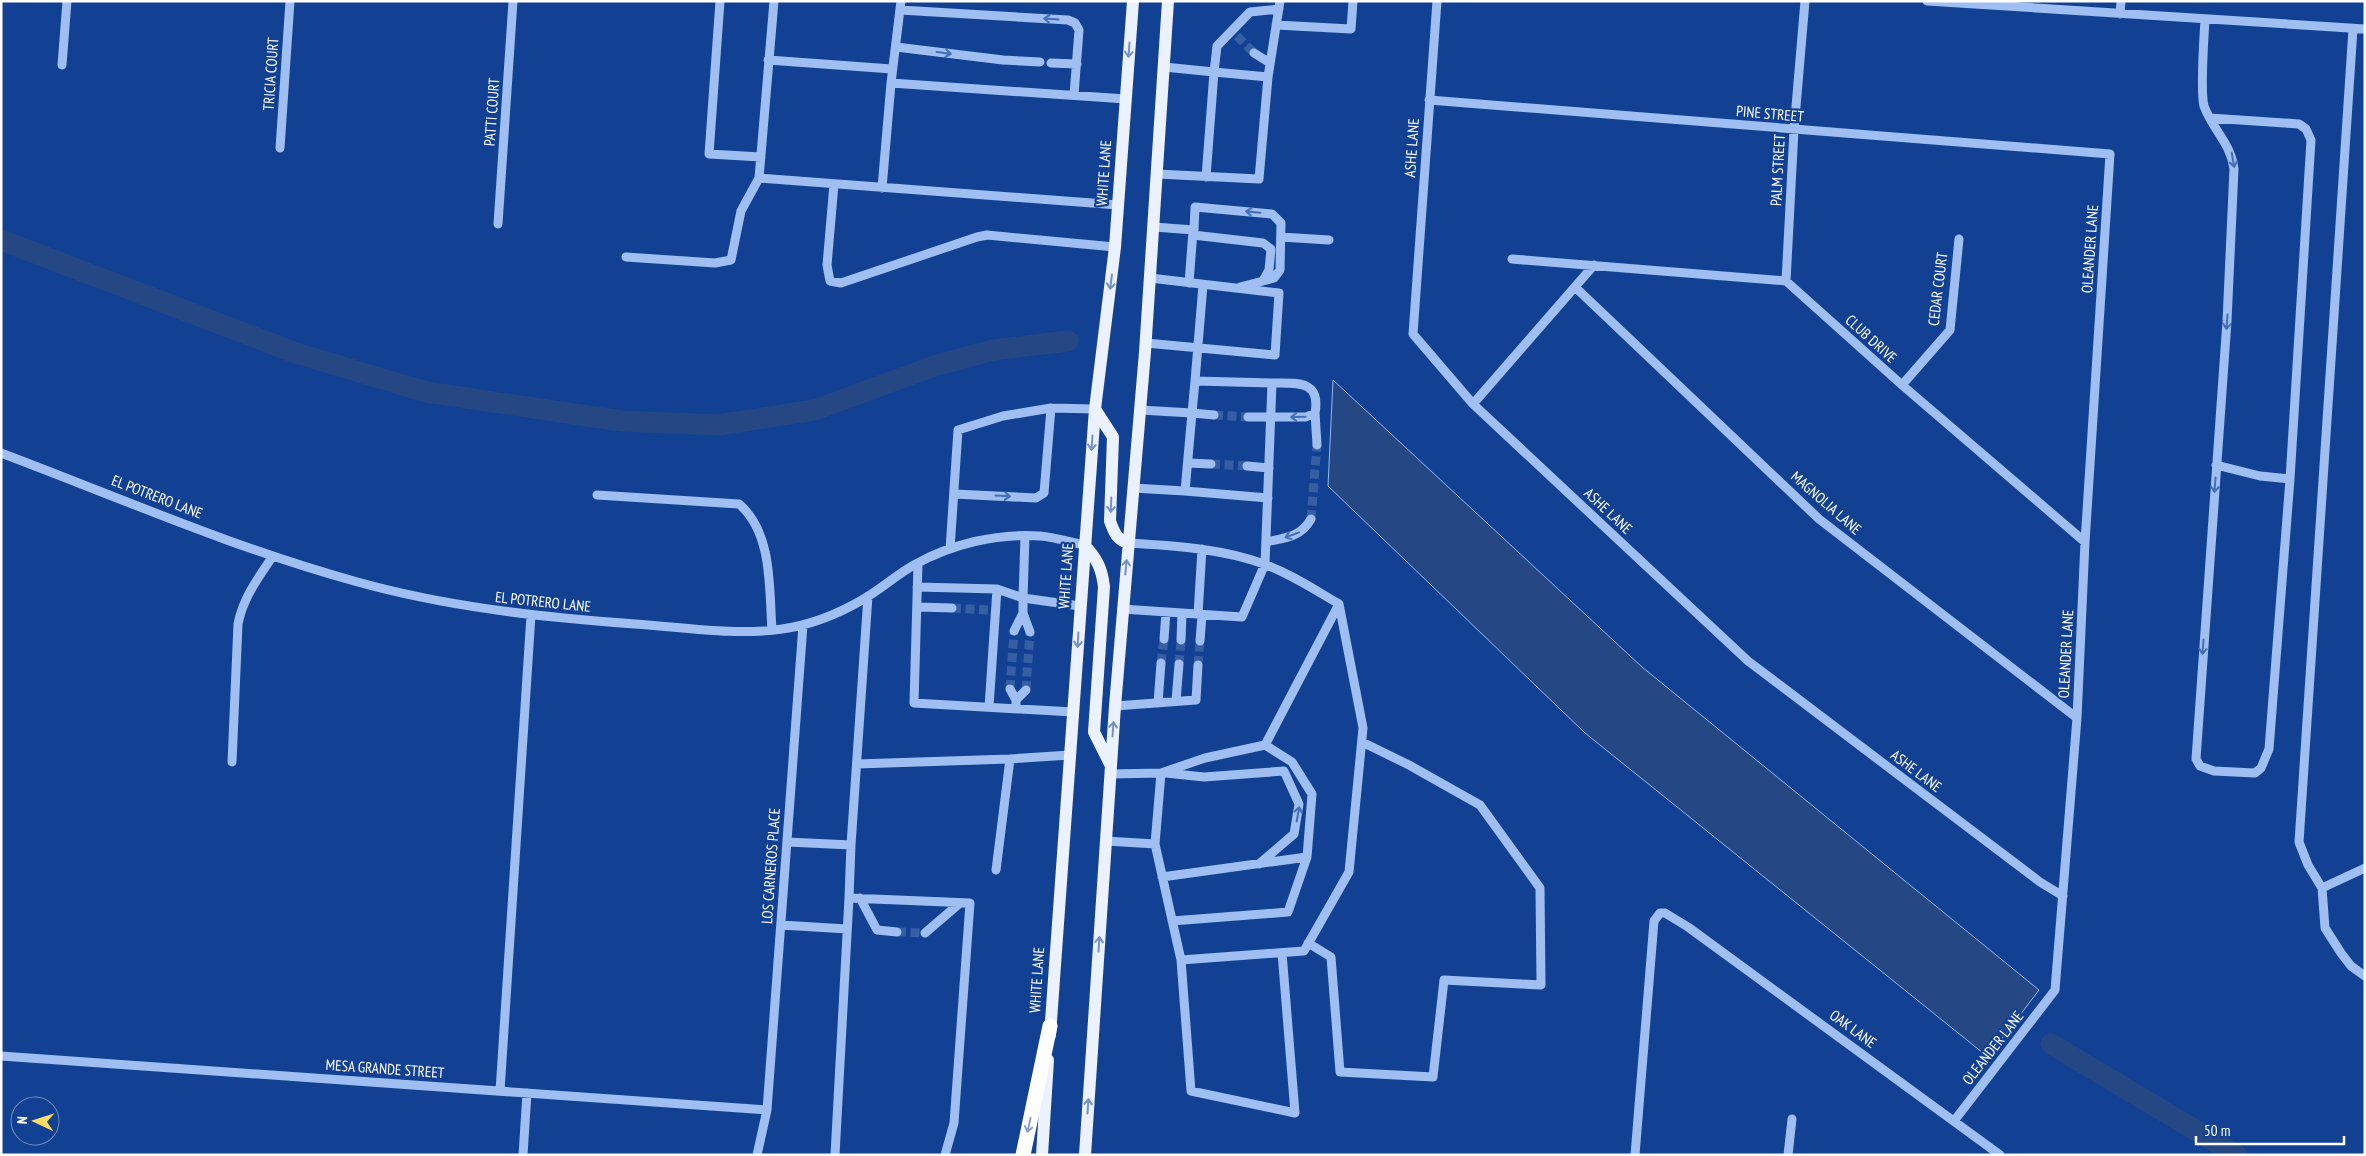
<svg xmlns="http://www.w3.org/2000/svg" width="2366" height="1156" viewBox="0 0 2366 1156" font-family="'PT Sans Narrow',sans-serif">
<rect width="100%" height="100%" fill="#124193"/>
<path fill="#254885" stroke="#91b9f6" d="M 1333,380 L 1642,667 L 2039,990 L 1988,1057 L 1585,733 L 1328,486 Z"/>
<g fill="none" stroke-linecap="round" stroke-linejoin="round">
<path stroke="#254885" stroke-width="21" d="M 1,240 L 296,353 L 426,392 L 621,421 L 718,425 L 815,410 L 934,366 L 993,350 L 1068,341
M 2051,1044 L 2237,1155"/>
<path stroke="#365ea3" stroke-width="9" stroke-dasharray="9 4.5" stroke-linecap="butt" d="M 1237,36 L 1254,53
M 1214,415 L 1248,417
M 1211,464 L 1247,466
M 1311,519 L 1317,445
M 952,608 L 988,610
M 1161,663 L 1164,639
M 1179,664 L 1181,640
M 1198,665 L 1200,641
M 1010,689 L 1014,631
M 1026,690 L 1030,632
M 897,932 L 925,933"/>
<path stroke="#9fbff2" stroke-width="9" d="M 720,1 L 709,154 L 761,157
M 774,1 L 759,178 L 1118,205
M 1437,1 L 1413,334 L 1473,404 L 1748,661 L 2040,882 L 2063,896
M 1927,1 L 2365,29
M 900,10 L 1068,20 L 1075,23 L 1079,30 L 1074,95
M 2120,14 L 2121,1
M 2205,19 C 2204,38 2200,91 2204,106 C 2212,129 2231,143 2234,169 L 2227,321 L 2196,759 L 2200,766 L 2214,771 L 2255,773 L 2261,768 L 2269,749 L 2290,479 L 2311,140 L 2306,129 L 2299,124 L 2210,118
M 1276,25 L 1351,29 L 1353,1
M 2353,29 L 2299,842 L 2308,865 L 2322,888 L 2325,928 L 2341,953 L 2351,966 L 2365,976
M 896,47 L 1003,60 L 1040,62
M 1254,53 L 1270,63
M 768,60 L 892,69
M 1051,63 L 1077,64
M 62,65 L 67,1
M 1164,67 L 1214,72 L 1206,177
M 1268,77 L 1214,72 L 1217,46 L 1250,12 L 1279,9
M 891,83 L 901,1
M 1429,100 L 2110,154 L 2085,542 L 2077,718 L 2055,990 L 1954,1121
M 280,148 L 290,1
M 1157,174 L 1259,179 L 1268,77 L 1280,1
M 834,184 L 827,265 L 830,281 L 841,283 L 977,237 L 987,235 L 1115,247
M 882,188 L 891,83 L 1126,99
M 498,224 L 513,1
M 1154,227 L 1194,230 L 1195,207 L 1272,214 L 1281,223 L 1280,270 L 1274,278 L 1263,281
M 1193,235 L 1263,243 L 1271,249 L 1269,270 L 1263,281 L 1240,287
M 1281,237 L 1329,240
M 626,257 L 715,263 L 731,260 L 741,211 L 759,178
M 1512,259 L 1786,281 L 1902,385 L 2085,542
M 1786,281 L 1794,130 L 1805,1
M 1189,283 L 1193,231
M 1575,287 L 1819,519 L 2077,718
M 1146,343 L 1275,355 L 1279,293 L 1150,278
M 1195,381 L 1203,285
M 1902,385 L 1950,330 L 1959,239
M 1473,404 L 1594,265
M 1315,413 L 1317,445
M 1248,417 L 1306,417 L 1315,413 C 1321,380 1297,383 1272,383
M 1,453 C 118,497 234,548 354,581 C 446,607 540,617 635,624 C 683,627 734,636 782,629 C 810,625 838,614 862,600 C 880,590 896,575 914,565 C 951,544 997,533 1040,536 C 1054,537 1070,542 1084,545
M 1188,463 L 1211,464
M 2216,465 L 2260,476 L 2290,479
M 1247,466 L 1269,468
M 1133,488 L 1185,491 L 1192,413 L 1140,410
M 1185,491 L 1268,498
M 954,494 L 1036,498 L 1044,493 L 1051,408
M 597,495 L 739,504 C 773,533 769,589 772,630
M 1266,542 C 1285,538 1301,537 1311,519
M 1128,543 C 1174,546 1220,548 1264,564 C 1291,574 1315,590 1339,604
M 950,549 L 958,430 L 1003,416 L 1051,408 L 1095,409
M 918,563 L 914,703 L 1073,712
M 917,587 L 997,589 L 1023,598 L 1025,536
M 917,607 L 952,608
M 1122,609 L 1242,617 L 1265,564 L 1272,383 L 1195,381 L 1192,413 L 1214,415
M 1023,613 L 1030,632
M 1198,614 L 1202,549
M 1014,631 L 1023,613 L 1023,598 L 1080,606
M 1164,639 L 1166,612
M 1181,640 L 1182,613
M 1200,641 L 1202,615
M 1010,689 L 1016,700 L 1016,709
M 1016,700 L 1026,690
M 1176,701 L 1179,664
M 1158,703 L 1161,663
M 1115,706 L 1196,700 L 1198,665
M 989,707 L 997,589
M 232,762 L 238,624 C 243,598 258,578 273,556
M 857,764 L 1010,759
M 1161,773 L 1205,758 L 1265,745 L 1339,604
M 1166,773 L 1204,777 L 1284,771 L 1299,804 L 1294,834 L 1259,864
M 1111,774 L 1161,773 L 1155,844
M 1106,841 L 1155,844 L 1181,960 L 1304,951 L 1349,872 L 1363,728 L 1339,604
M 787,842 L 851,845 L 849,898
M 851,845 L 868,596
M 996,870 L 1010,759 L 1070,755
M 1162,877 L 1307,857
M 2322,888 L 2365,868
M 860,898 L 877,930 L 897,932
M 1172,921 L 1288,912 L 1307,857 L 1312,794 L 1292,762 L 1265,745
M 781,925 L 847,929
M 925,933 L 960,903
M 1308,943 L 1331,957 L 1340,1072 L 1433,1077 L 1444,980 L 1541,985 L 1540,888 L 1480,805 L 1409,765 L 1362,742
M 1181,960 L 1191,1091 L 1295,1113 L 1282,953
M 1,1056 L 767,1110
M 500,1091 L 531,615
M 523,1155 L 527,1093
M 757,1155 L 767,1110 L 803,625
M 835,1155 L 849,898 L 970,903 L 954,1123 L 945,1155
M 1635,1155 L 1654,921 L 1660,913 L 1665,913 L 1688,927 L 2000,1155
M 1788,1155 L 1792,1119"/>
<path stroke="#ebf1ff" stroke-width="12" d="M 1095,409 L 1113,437 L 1110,521 C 1114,532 1116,539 1128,543
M 1084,545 C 1097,558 1102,569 1104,587 L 1094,732 L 1111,766
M 1050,1035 L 1095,409 L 1115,247 L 1133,1
M 1042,1155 L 1048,1060
M 1085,1155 L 1115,706 L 1145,352 L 1168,1"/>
<path stroke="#fff" stroke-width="15" d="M 1023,1155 L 1050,1026"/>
</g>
<defs><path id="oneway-shaft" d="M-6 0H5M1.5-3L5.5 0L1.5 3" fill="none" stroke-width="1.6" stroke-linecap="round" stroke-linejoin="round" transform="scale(1.25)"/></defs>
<g stroke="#436db4">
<use href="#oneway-shaft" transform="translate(1051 19) rotate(-176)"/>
<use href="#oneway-shaft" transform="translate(944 53) rotate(7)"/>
<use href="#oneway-shaft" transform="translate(2233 160) rotate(80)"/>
<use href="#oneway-shaft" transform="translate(1253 212) rotate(-175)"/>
<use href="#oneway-shaft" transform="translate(2227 322) rotate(94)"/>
<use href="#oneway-shaft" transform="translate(1298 417) rotate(179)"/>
<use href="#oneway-shaft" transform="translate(2215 485) rotate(94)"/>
<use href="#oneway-shaft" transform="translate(1003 496) rotate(3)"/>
<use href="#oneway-shaft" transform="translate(1292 535) rotate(160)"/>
<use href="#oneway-shaft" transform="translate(2203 647) rotate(94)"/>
<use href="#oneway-shaft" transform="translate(1298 814) rotate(-80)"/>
</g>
<g stroke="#7490c4">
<use href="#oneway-shaft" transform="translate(1129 50) rotate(94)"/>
<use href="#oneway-shaft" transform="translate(1111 282) rotate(97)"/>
<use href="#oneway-shaft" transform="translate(1092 443) rotate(94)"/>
<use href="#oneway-shaft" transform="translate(1111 505) rotate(92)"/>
<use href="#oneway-shaft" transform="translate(1126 567) rotate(-85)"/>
<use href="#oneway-shaft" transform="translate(1078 640) rotate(93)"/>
<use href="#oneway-shaft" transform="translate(1113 729) rotate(-86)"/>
<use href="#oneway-shaft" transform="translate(1099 944) rotate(-86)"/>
<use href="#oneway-shaft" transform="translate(1088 1106) rotate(-86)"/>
</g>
<use stroke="#88a0c9" href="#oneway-shaft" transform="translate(1029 1125) rotate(102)"/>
<g text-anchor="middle" stroke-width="4.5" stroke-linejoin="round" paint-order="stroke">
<g font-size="15" fill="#fff" stroke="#124193">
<text transform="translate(271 74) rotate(-86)" y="5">TRICIA COURT</text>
<text transform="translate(492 112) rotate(-86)" y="5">PATTI COURT</text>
<text transform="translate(1770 114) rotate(5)" y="5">PINE STREET</text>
<text transform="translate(1412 148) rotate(-86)" y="5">ASHE LANE</text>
<text transform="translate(1778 170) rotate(-87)" y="5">PALM STREET</text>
<text transform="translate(1104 173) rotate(-86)" y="5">WHITE LANE</text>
<text transform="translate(2090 249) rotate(-86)" y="5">OLEANDER LANE</text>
<text transform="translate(1938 289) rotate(-83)" y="5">CEDAR COURT</text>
<text transform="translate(1871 339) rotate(42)" y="5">CLUB DRIVE</text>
<text transform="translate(157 497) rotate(21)" y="5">EL POTRERO LANE</text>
<text transform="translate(1826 503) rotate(41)" y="5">MAGNOLIA LANE</text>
<text transform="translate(1608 511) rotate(43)" y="5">ASHE LANE</text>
<text transform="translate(1066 576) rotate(-86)" y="5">WHITE LANE</text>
<text transform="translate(543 602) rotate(6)" y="5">EL POTRERO LANE</text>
<text transform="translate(2066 654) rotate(-87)" y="5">OLEANDER LANE</text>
<text transform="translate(1916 771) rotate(37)" y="5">ASHE LANE</text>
<text transform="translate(771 866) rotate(-86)" y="5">LOS CARNEROS PLACE</text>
<text transform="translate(1037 980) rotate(-86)" y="5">WHITE LANE</text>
<text transform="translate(1853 1029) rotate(36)" y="5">OAK LANE</text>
<text transform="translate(1993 1048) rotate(-52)" y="5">OLEANDER LANE</text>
<text transform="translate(385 1069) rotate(4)" y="5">MESA GRANDE STREET</text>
</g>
</g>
<rect width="2366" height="1156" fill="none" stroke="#ffffff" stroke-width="5"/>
<g transform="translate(35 1121) rotate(274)"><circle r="24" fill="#124193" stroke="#718dbe"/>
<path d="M0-4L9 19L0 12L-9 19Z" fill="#ffdc61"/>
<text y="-8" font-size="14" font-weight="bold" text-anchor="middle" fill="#ffffff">N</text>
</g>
<path d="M2196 1136v8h148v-8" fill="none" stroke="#ffffff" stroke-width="2.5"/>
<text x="2204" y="1136" font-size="15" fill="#ffffff" stroke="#124193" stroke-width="4" paint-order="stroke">50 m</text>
</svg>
